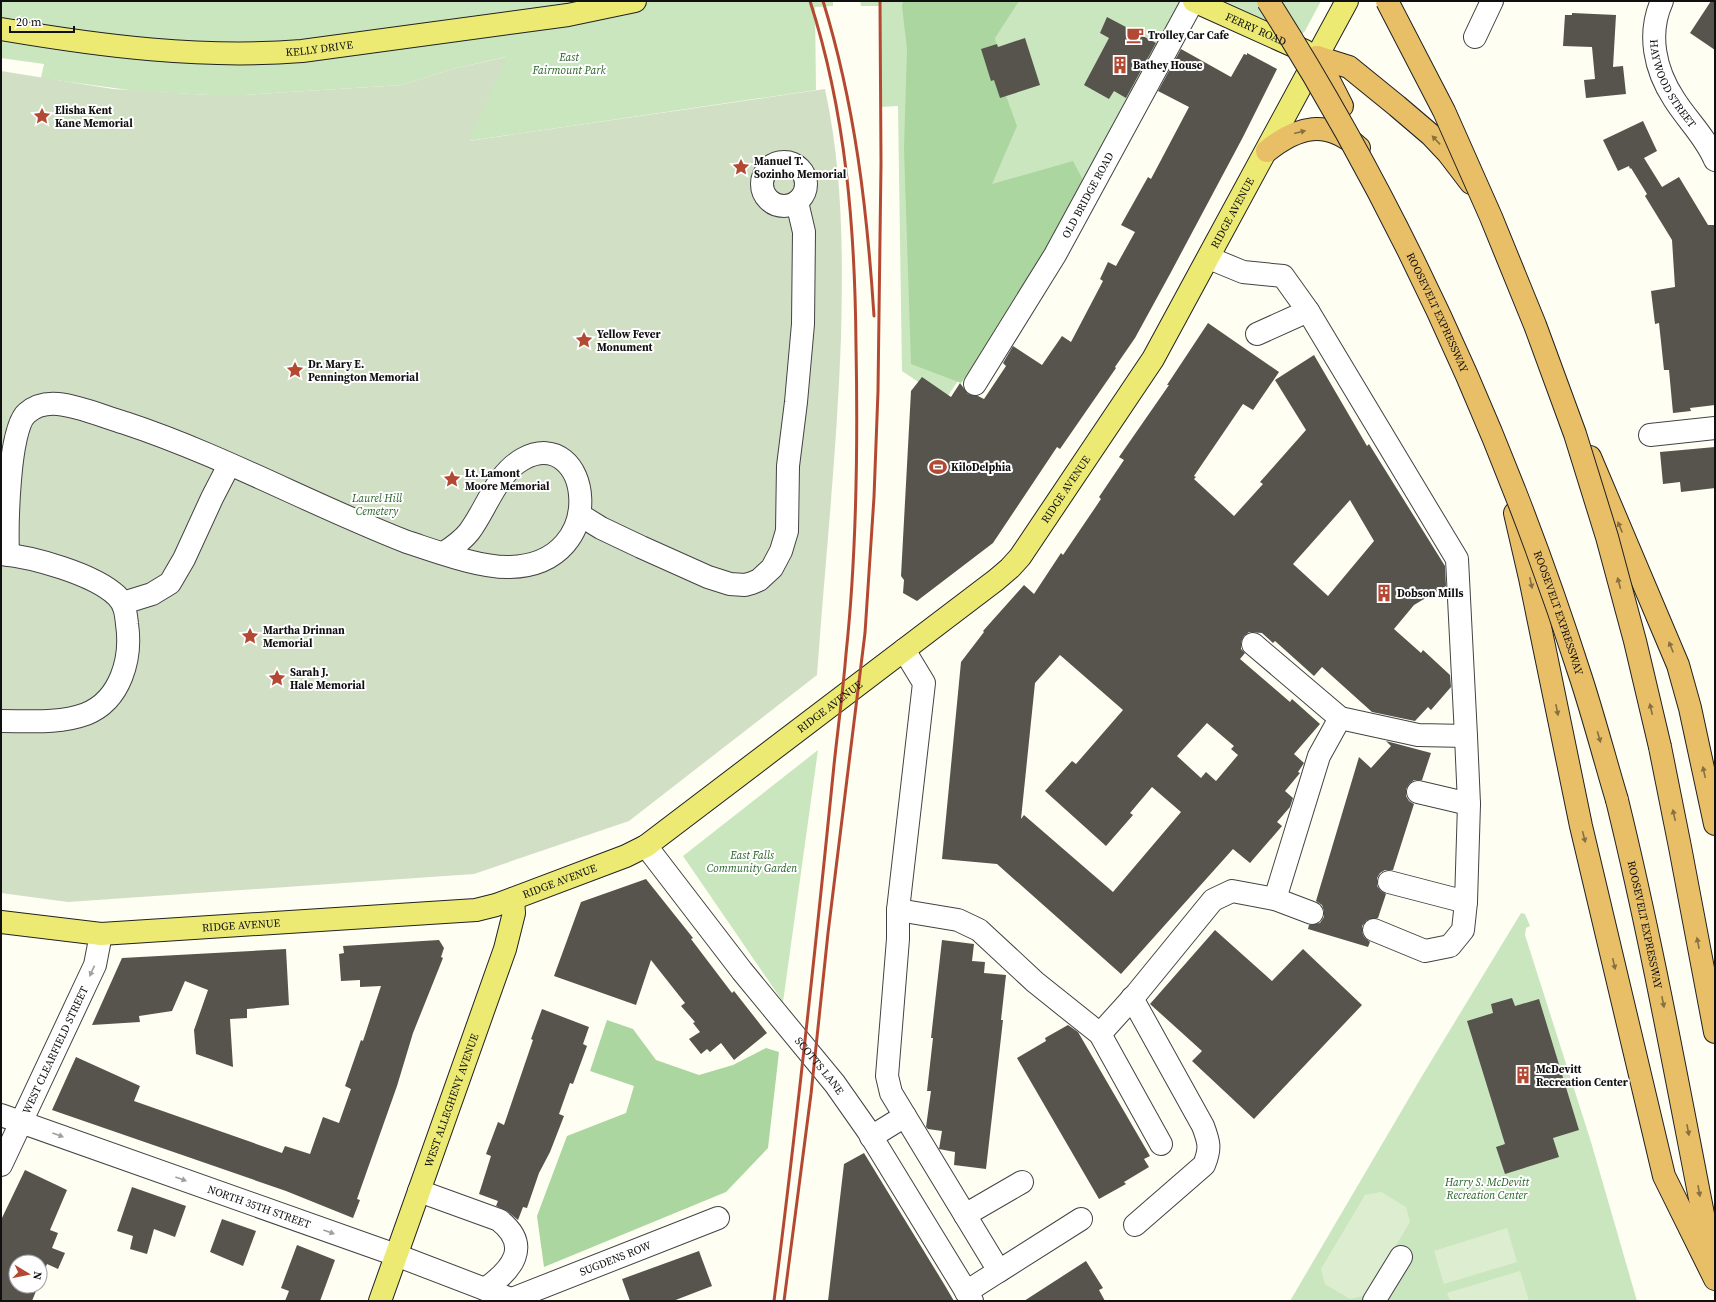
<svg xmlns="http://www.w3.org/2000/svg" width="1716" height="1302" viewBox="0 0 1716 1302" font-family="'Source Serif 4',serif">
<rect width="100%" height="100%" fill="#fefef3"/>
<path fill="#cae6bf" d="M 1,1 L 833,1 L 833,6 L 815,7 L 816,90 L 468,141 L 506,57 L 452,69 L 402,85 L 244,95 L 209,95 L 136,91 L 41,78 L 44,64 L 1,58 Z
M 860,1 L 1183,1 L 1073,212 L 945,400 L 902,371 L 898,106 L 880,107 L 880,6 L 861,6 Z
M 1219,1 L 1321,1 L 1305,31 L 1299,37 Z
M 818,750 L 783,1002 L 683,856 Z
M 1521,913 L 1525,914 L 1530,926 L 1526,928 L 1525,935 L 1591,1142 L 1637,1301 L 1290,1301 L 1422,1076 Z"/>
<path fill="#acd69f" d="M 903,1 L 1019,1 L 995,38 L 1005,93 L 1017,126 L 992,184 L 1073,161 L 1083,180 L 1018,301 L 961,383 L 911,364 L 904,148 L 907,49 L 902,6 Z
M 607,1020 L 633,1029 L 656,1060 L 699,1075 L 733,1065 L 766,1048 L 779,1052 L 768,1148 L 726,1192 L 544,1267 L 537,1216 L 567,1136 L 626,1113 L 634,1086 L 590,1071 Z"/>
<path fill="#d1dfc5" d="M 507,57 L 469,141 L 825,89 C 843,172 843,254 841,338 C 837,451 825,563 817,675 L 629,821 L 474,874 L 68,902 L 1,893 L 1,71 L 113,89 L 208,95 L 244,95 L 402,85 L 452,69 Z"/>
<path fill="#ddeed0" d="M 1381,1192 L 1406,1207 L 1410,1222 L 1366,1295 L 1350,1299 L 1325,1284 L 1321,1269 L 1365,1195 Z
M 1507,1228 L 1517,1262 L 1444,1284 L 1434,1251 Z
M 1520,1271 L 1529,1301 L 1450,1301 L 1447,1293 Z"/>
<path fill="#57534d" fill-rule="evenodd" d="M 1711,1 L 1715,1 L 1715,50 L 1690,33 Z
M 1572,13 L 1616,15 L 1613,67 L 1623,66 L 1626,94 L 1586,98 L 1584,80 L 1595,79 L 1592,47 L 1563,46 L 1565,15 L 1572,15 Z
M 1107,17 L 1156,43 L 1126,98 L 1114,91 L 1109,99 L 1084,85 L 1109,38 L 1100,33 Z
M 1025,38 L 1040,85 L 1000,98 L 994,80 L 991,81 L 981,49 L 997,44 L 998,47 Z
M 1181,49 L 1231,77 L 1244,54 L 1247,55 L 1247,53 L 1277,69 L 1243,137 L 1170,274 L 1135,338 L 1115,367 L 1116,368 L 1060,449 L 1057,447 L 993,543 L 917,601 L 903,593 L 904,580 L 901,576 L 911,391 L 922,377 L 951,397 L 960,383 L 968,394 L 978,396 L 984,399 L 1006,366 L 1003,363 L 1013,346 L 1042,365 L 1062,336 L 1071,342 L 1103,281 L 1100,279 L 1108,262 L 1116,266 L 1135,232 L 1121,225 L 1148,177 L 1151,179 L 1189,107 L 1158,91 Z
M 1643,121 L 1657,151 L 1644,158 L 1662,187 L 1679,177 L 1708,225 L 1715,225 L 1715,405 L 1690,408 L 1691,411 L 1673,413 L 1669,370 L 1664,370 L 1659,323 L 1655,324 L 1651,291 L 1675,287 L 1672,240 L 1645,196 L 1647,194 L 1631,168 L 1630,169 L 1629,166 L 1618,171 L 1603,140 Z
M 1208,323 L 1279,372 L 1253,410 L 1243,404 L 1194,476 L 1196,477 L 1194,479 L 1234,516 L 1263,484 L 1260,482 L 1306,430 L 1275,380 L 1314,355 L 1367,446 L 1369,444 L 1445,566 L 1446,586 L 1414,605 L 1394,629 L 1421,653 L 1423,650 L 1450,675 L 1451,687 L 1431,710 L 1428,707 L 1415,721 L 1372,712 L 1322,667 L 1314,676 L 1275,641 L 1273,643 L 1262,633 L 1249,632 L 1244,636 L 1241,642 L 1241,649 L 1245,653 L 1240,659 L 1290,702 L 1292,699 L 1320,724 L 1294,754 L 1304,763 L 1298,772 L 1300,773 L 1285,791 L 1293,798 L 1290,807 L 1277,822 L 1282,826 L 1250,863 L 1233,849 L 1121,974 L 997,864 L 942,859 L 961,662 L 984,632 L 983,631 L 1024,585 L 1034,594 L 1061,553 L 1063,555 L 1101,499 L 1099,497 L 1124,460 L 1119,457 L 1169,385 L 1167,385 ZM 1350,500 L 1374,541 L 1328,596 L 1293,564 ZM 1060,655 L 1123,710 L 1076,764 L 1072,761 L 1045,791 L 1106,846 L 1133,815 L 1130,813 L 1152,787 L 1181,812 L 1113,892 L 1024,815 L 1021,819 L 1035,683 ZM 1207,723 L 1234,746 L 1231,749 L 1238,755 L 1216,781 L 1206,772 L 1201,778 L 1177,756 Z
M 1715,447 L 1715,488 L 1681,492 L 1680,482 L 1663,484 L 1660,452 Z
M 1386,741 L 1431,753 L 1422,780 L 1414,780 L 1409,784 L 1406,789 L 1406,796 L 1409,801 L 1414,804 L 1393,870 L 1385,870 L 1380,873 L 1377,878 L 1377,886 L 1381,891 L 1386,894 L 1378,918 L 1367,920 L 1362,926 L 1362,932 L 1364,937 L 1370,942 L 1368,947 L 1308,929 L 1309,925 L 1320,923 L 1324,917 L 1324,911 L 1322,905 L 1316,901 L 1359,757 L 1371,768 L 1391,746 Z
M 646,879 L 693,938 L 691,939 L 732,993 L 734,991 L 767,1033 L 734,1060 L 721,1043 L 710,1052 L 707,1049 L 701,1054 L 689,1039 L 700,1032 L 693,1023 L 695,1022 L 681,1006 L 685,1003 L 651,960 L 636,1005 L 554,976 L 581,902 Z
M 1215,930 L 1272,981 L 1303,949 L 1362,1005 L 1254,1119 L 1192,1061 L 1202,1051 L 1150,1004 Z
M 439,940 L 444,948 L 441,957 L 443,958 L 413,1033 L 397,1086 L 357,1199 L 360,1200 L 353,1218 L 286,1191 L 52,1110 L 76,1057 L 140,1086 L 134,1101 L 282,1153 L 285,1146 L 310,1154 L 323,1117 L 339,1123 L 351,1089 L 345,1086 L 361,1040 L 363,1041 L 381,986 L 360,987 L 360,980 L 341,981 L 339,954 L 344,953 L 343,946 Z
M 942,940 L 974,944 L 972,961 L 985,962 L 984,973 L 1006,975 L 1001,1020 L 1003,1020 L 986,1169 L 954,1165 L 955,1152 L 939,1149 L 942,1131 L 928,1129 L 926,1127 L 931,1091 L 927,1091 L 933,1038 L 931,1038 Z
M 286,949 L 289,1005 L 247,1009 L 247,1018 L 230,1019 L 233,1067 L 196,1054 L 194,1030 L 208,990 L 185,981 L 172,1011 L 139,1016 L 140,1022 L 92,1025 L 122,958 Z
M 1512,998 L 1515,1006 L 1539,999 L 1579,1130 L 1553,1138 L 1559,1157 L 1505,1174 L 1496,1147 L 1505,1144 L 1467,1021 L 1493,1013 L 1491,1004 Z
M 542,1009 L 589,1027 L 583,1044 L 587,1046 L 573,1084 L 570,1083 L 559,1114 L 564,1116 L 550,1152 L 539,1173 L 527,1208 L 523,1207 L 518,1220 L 507,1211 L 496,1206 L 498,1201 L 479,1194 L 491,1156 L 486,1154 L 498,1122 L 504,1125 L 533,1040 L 531,1039 Z
M 1068,1025 L 1078,1032 L 1150,1156 L 1144,1159 L 1149,1167 L 1124,1182 L 1126,1184 L 1099,1199 L 1017,1058 L 1046,1041 L 1045,1038 Z
M 864,1153 L 944,1284 L 954,1301 L 828,1301 L 844,1164 Z
M 25,1170 L 67,1190 L 50,1230 L 58,1233 L 52,1248 L 65,1253 L 58,1269 L 47,1264 L 40,1282 L 40,1262 L 16,1262 L 16,1286 L 38,1286 L 32,1301 L 1,1301 L 1,1220 Z
M 132,1187 L 186,1206 L 175,1237 L 154,1229 L 147,1254 L 130,1249 L 133,1236 L 117,1231 Z
M 222,1219 L 256,1231 L 243,1266 L 210,1252 Z
M 297,1245 L 335,1260 L 320,1301 L 285,1301 L 289,1291 L 281,1288 Z
M 699,1251 L 712,1286 L 673,1301 L 630,1301 L 622,1279 Z
M 1086,1261 L 1103,1288 L 1099,1290 L 1105,1301 L 1024,1301 Z"/>
<g fill="none" stroke-linecap="round" stroke-linejoin="round">
<g stroke="#434343" stroke-width="24">
<g id="minor">
<path id="s1" d="M 1662,1 C 1647,34 1655,70 1674,99 C 1687,120 1705,136 1715,160"/>
<path d="M 1475,37 L 1492,1"/>
<circle cx="784" cy="184" r="22"/>
<path d="M 1209,258 L 1243,272 L 1283,276 L 1308,311 L 1457,559 L 1466,736 L 1418,735 L 1340,718 L 1253,644"/>
<path d="M 1257,334 L 1308,311"/>
<path id="s2" d="M 975,384 L 1055,255 L 1193,1"/>
<path d="M 1650,435 L 1715,428"/>
<path d="M 580,515 L 601,528 L 641,547 L 708,577 L 730,584 L 745,585 L 752,583 L 759,580 L 772,568 L 781,551 L 787,531 L 788,466 L 796,402 L 803,324 L 804,232 L 797,202"/>
<path d="M 1,554 C 33,557 94,574 117,596 C 125,604 126,614 127,624 C 132,658 121,700 86,714 C 59,724 29,721 1,721"/>
<path d="M 8,555 C 7,529 8,428 27,413 C 36,405 47,403 58,404 C 80,406 104,417 125,423 C 222,455 312,505 407,542 C 435,551 480,568 510,567 C 613,564 590,423 523,459 C 496,474 487,508 469,532 C 462,541 453,547 444,553"/>
<path d="M 123,603 L 152,594 L 170,583 L 184,559 L 212,498 L 229,465"/>
<path d="M 904,650 L 924,683 L 898,910 L 898,939 L 887,1076 L 891,1093 L 999,1271 L 966,1292"/>
<path d="M 1418,792 L 1469,804 L 1466,736"/>
<path id="s3" d="M 646,846 L 742,971 L 835,1084 L 868,1131 L 972,1301"/>
<path d="M 1389,882 L 1466,902 L 1469,804"/>
<path d="M 898,910 L 958,920 L 979,930 L 1035,982 L 1100,1034 L 1161,1144"/>
<path d="M 1312,913 L 1275,899 L 1319,756 L 1340,718"/>
<path d="M 1374,930 L 1425,951 L 1450,946 L 1463,930 L 1466,902"/>
<path d="M 1132,998 L 1203,1126 C 1209,1142 1211,1148 1204,1165 L 1135,1225"/>
<path d="M 1100,1034 L 1137,993 L 1213,900 L 1232,891 L 1275,899"/>
<path id="s4" d="M 1,1115 L 396,1255 L 516,1301"/>
<path d="M 871,1137 L 905,1116"/>
<path id="s5" d="M 1,1165 L 95,965 L 101,934"/>
<path d="M 419,1191 L 499,1220 C 532,1246 512,1270 485,1289"/>
<path d="M 965,1215 L 1022,1182"/>
<path d="M 999,1271 L 1081,1219"/>
<path id="s6" d="M 512,1299 L 718,1218"/>
<path d="M 1374,1301 L 1401,1257"/>
</g>
</g>
<g stroke="#212121" stroke-width="24">
<g id="major">
<path id="s7" d="M 1194,1 L 1305,51"/>
<path id="s8" d="M 1,29 C 101,46 201,59 302,51 L 568,15 L 635,1"/>
<path id="s9" d="M 1,922 L 101,934 L 476,910 L 496,905 L 626,856 L 646,846 L 996,580 L 1010,568 L 1020,557 L 1153,359 L 1347,1"/>
<path id="s10" d="M 380,1301 L 505,949 L 514,913 L 513,899"/>
</g>
</g>
<g stroke="#212121" stroke-width="24">
<g id="highway">
<path d="M 1317,57 L 1342,106"/>
<path d="M 1317,57 L 1349,67 L 1397,106 L 1431,135 L 1448,153 L 1471,183"/>
<path d="M 1267,151 C 1298,126 1327,119 1359,148"/>
<path d="M 1590,457 L 1678,665 L 1690,708 L 1715,824"/>
<path d="M 1515,513 L 1530,578 L 1581,826 L 1664,1176 L 1715,1279"/>
<path d="M 1660,747 L 1680,847 L 1715,1032"/>
<path id="s11" d="M 1617,800 C 1654,951 1681,1103 1711,1255"/>
</g>
</g>
<use href="#minor" stroke="#fff" stroke-width="22"/>
<use href="#major" stroke="#edea74" stroke-width="22"/>
<use href="#highway" stroke="#e8bf67" stroke-width="22"/>
<path stroke="#b44933" stroke-width="3" d="M 823,1 C 855,105 867,208 874,316
M 774,1301 C 797,1123 816,944 834,765 C 838,728 843,691 846,654 C 857,551 858,448 856,345 C 855,228 846,113 810,1
M 784,1301 L 811,1094 L 828,933 L 865,633 L 874,497 L 878,391 L 881,163 L 880,1"/>
<g stroke="#212121" stroke-width="24" stroke-linecap="butt">
<g id="highway-bridge">
<path id="s12" d="M 1268,1 C 1402,212 1505,441 1581,678 C 1594,718 1605,760 1617,800"/>
<path d="M 1387,1 L 1444,111 L 1491,217 L 1535,325 L 1575,434 L 1607,537 L 1635,641 L 1660,747"/>
</g>
</g>
<use href="#highway-bridge" stroke="#e8bf67" stroke-width="22"/>
</g>
<defs><path id="oneway-solid" d="M-6-.8H1V-3.2L6.5 0L1 3.2V.8H-6Z"/></defs>
<g fill="#877040">
<use href="#oneway-solid" transform="translate(1300 132) rotate(-14)"/>
<use href="#oneway-solid" transform="translate(1436 140) rotate(-133)"/>
<use href="#oneway-solid" transform="translate(1620 527) rotate(-113)"/>
<use href="#oneway-solid" transform="translate(1531 583) rotate(78)"/>
<use href="#oneway-solid" transform="translate(1619 583) rotate(-105)"/>
<use href="#oneway-solid" transform="translate(1671 647) rotate(-112)"/>
<use href="#oneway-solid" transform="translate(1651 709) rotate(-103)"/>
<use href="#oneway-solid" transform="translate(1557 710) rotate(79)"/>
<use href="#oneway-solid" transform="translate(1599 737) rotate(74)"/>
<use href="#oneway-solid" transform="translate(1704 772) rotate(-102)"/>
<use href="#oneway-solid" transform="translate(1674 815) rotate(-102)"/>
<use href="#oneway-solid" transform="translate(1584 837) rotate(76)"/>
<use href="#oneway-solid" transform="translate(1698 943) rotate(-101)"/>
<use href="#oneway-solid" transform="translate(1614 964) rotate(77)"/>
<use href="#oneway-solid" transform="translate(1663 1002) rotate(79)"/>
<use href="#oneway-solid" transform="translate(1688 1130) rotate(79)"/>
<use href="#oneway-solid" transform="translate(1699 1191) rotate(80)"/>
</g>
<g fill="#9f9f9f">
<use href="#oneway-solid" transform="translate(92 971) rotate(115)"/>
<use href="#oneway-solid" transform="translate(58 1135) rotate(20)"/>
<use href="#oneway-solid" transform="translate(181 1179) rotate(20)"/>
<use href="#oneway-solid" transform="translate(329 1232) rotate(20)"/>
</g>
<defs>
<g id="cafe-bare" transform="scale(1.38)"><path d="M-5.5-4.5H6V0H3Q3 3.5 0 3.5H-2.5Q-5.5 3.5-5.5 0ZM3-3.2v2h1.7v-2ZM-6 4.5H4V6H-6Z" fill="#b44933" stroke="#fff" stroke-width="2.5" paint-order="stroke"/></g>
<g id="building-bare" transform="scale(1.38)"><path d="M-4-6H4V6H1V3H-1V6H-4ZM-2.5-4.3h1.7v1.8h-1.7ZM.8-4.3h1.7v1.8H.8ZM-2.5-1h1.7V.8h-1.7ZM.8-1h1.7V.8H.8Z" fill="#b44933" stroke="#fff" stroke-width="2.5" paint-order="stroke"/></g>
<g id="sight-bare" transform="scale(1.38)"><path d="M0-6L1.8-2.2L6-1.7L2.9 1.2L3.7 5.4L0 3.3L-3.7 5.4L-2.9 1.2L-6-1.7L-1.8-2.2Z" fill="#b44933" stroke="#fff" stroke-width="2.5" paint-order="stroke"/></g>
<g id="stadium-bare" transform="scale(1.38)"><path d="M0-5a6.5 5 0 1 0 0 10a6.5 5 0 1 0 0-10ZM-3.5-1.8h7v3.6h-7Z" fill="#b44933" stroke="#fff" stroke-width="2.5" paint-order="stroke"/></g>
</defs>
<g fill-rule="evenodd">
<use href="#cafe-bare" x="1135" y="35"/>
<use href="#building-bare" x="1120" y="65"/>
<use href="#sight-bare" x="42" y="116"/>
<use href="#sight-bare" x="741" y="167"/>
<use href="#sight-bare" x="584" y="340"/>
<use href="#sight-bare" x="295" y="370"/>
<use href="#stadium-bare" x="938" y="467"/>
<use href="#sight-bare" x="452" y="479"/>
<use href="#building-bare" x="1384" y="593"/>
<use href="#sight-bare" x="250" y="636"/>
<use href="#sight-bare" x="277" y="678"/>
<use href="#building-bare" x="1523" y="1075"/>
</g>
<g text-anchor="middle" stroke-width="4" stroke-linejoin="round" paint-order="stroke">
<g font-size="11" fill="#101010" stroke="#fff">
<text dy="4" stroke="none"><textPath href="#s7" startOffset="68">FERRY ROAD</textPath></text>
<text dy="4" stroke="none"><textPath href="#s8" startOffset="320">KELLY DRIVE</textPath></text>
<text dy="4" stroke="none"><textPath href="#s1" startOffset="88">HAYWOOD STREET</textPath></text>
<text dy="4" stroke="none"><textPath href="#s2" startOffset="220">OLD BRIDGE ROAD</textPath></text>
<text dy="4" stroke="none"><textPath href="#s9" startOffset="1536">RIDGE AVENUE</textPath></text>
<text dy="4" stroke="none"><textPath href="#s12" startOffset="355">ROOSEVELT EXPRESSWAY</textPath></text>
<text dy="4" stroke="none"><textPath href="#s9" startOffset="1213">RIDGE AVENUE</textPath></text>
<text dy="4" stroke="none"><textPath href="#s12" startOffset="679">ROOSEVELT EXPRESSWAY</textPath></text>
<text dy="4" stroke="none"><textPath href="#s9" startOffset="889">RIDGE AVENUE</textPath></text>
<text dy="4" stroke="none"><textPath href="#s9" startOffset="565">RIDGE AVENUE</textPath></text>
<text dy="4" stroke="none"><textPath href="#s9" startOffset="241">RIDGE AVENUE</textPath></text>
<text dy="4" stroke="none"><textPath href="#s11" startOffset="128">ROOSEVELT EXPRESSWAY</textPath></text>
<text dy="4" stroke="none"><textPath href="#s5" startOffset="127">WEST CLEARFIELD STREET</textPath></text>
<text dy="4" stroke="none"><textPath href="#s3" startOffset="280">SCOTTS LANE</textPath></text>
<text dy="4" stroke="none"><textPath href="#s10" startOffset="213">WEST ALLEGHENY AVENUE</textPath></text>
<text dy="4" stroke="none"><textPath href="#s4" startOffset="274">NORTH 35TH STREET</textPath></text>
<text dy="4" stroke="none"><textPath href="#s6" startOffset="111">SUGDENS ROW</textPath></text>
</g>
<g font-size="11" font-weight="bold" fill="#101010" stroke="#fff" text-anchor="start">
<text x="1148" y="39">Trolley Car Cafe</text>
<text x="1133" y="69">Bathey House</text>
<text x="55" y="114">Elisha Kent<tspan x="55" dy="13">Kane Memorial</tspan></text>
<text x="754" y="165">Manuel T.<tspan x="754" dy="13">Sozinho Memorial</tspan></text>
<text x="597" y="338">Yellow Fever<tspan x="597" dy="13">Monument</tspan></text>
<text x="308" y="368">Dr. Mary E.<tspan x="308" dy="13">Pennington Memorial</tspan></text>
<text x="951" y="471">KiloDelphia</text>
<text x="465" y="477">Lt. Lamont<tspan x="465" dy="13">Moore Memorial</tspan></text>
<text x="1397" y="597">Dobson Mills</text>
<text x="263" y="634">Martha Drinnan<tspan x="263" dy="13">Memorial</tspan></text>
<text x="290" y="676">Sarah J.<tspan x="290" dy="13">Hale Memorial</tspan></text>
<text x="1536" y="1073">McDevitt<tspan x="1536" dy="13">Recreation Center</tspan></text>
</g>
<g font-size="11" font-style="italic" fill="#256226" stroke="#fff">
<text x="569" y="61">East<tspan x="569" dy="13">Fairmount Park</tspan></text>
<text x="377" y="502">Laurel Hill<tspan x="377" dy="13">Cemetery</tspan></text>
<text x="752" y="859">East Falls<tspan x="752" dy="13">Community Garden</tspan></text>
<text x="1487" y="1186">Harry S. McDevitt<tspan x="1487" dy="13">Recreation Center</tspan></text>
</g>
</g>
<rect width="1716" height="1302" fill="none" stroke="#101010" stroke-width="4"/>
<g transform="translate(28 1274) rotate(100)"><circle r="19" fill="#ffffff" stroke="#9f9f9f"/>
<path d="M0-3L7 15L0 10L-7 15Z" fill="#b44933"/>
<text y="-6" font-size="11" font-weight="bold" text-anchor="middle" fill="#101010">N</text>
</g>
<path d="M10 26v6h64v-6" fill="none" stroke="#101010" stroke-width="2"/>
<text x="16" y="26" font-size="12" fill="#101010" stroke="#ffffff" stroke-width="3" paint-order="stroke">20 m</text>
</svg>
